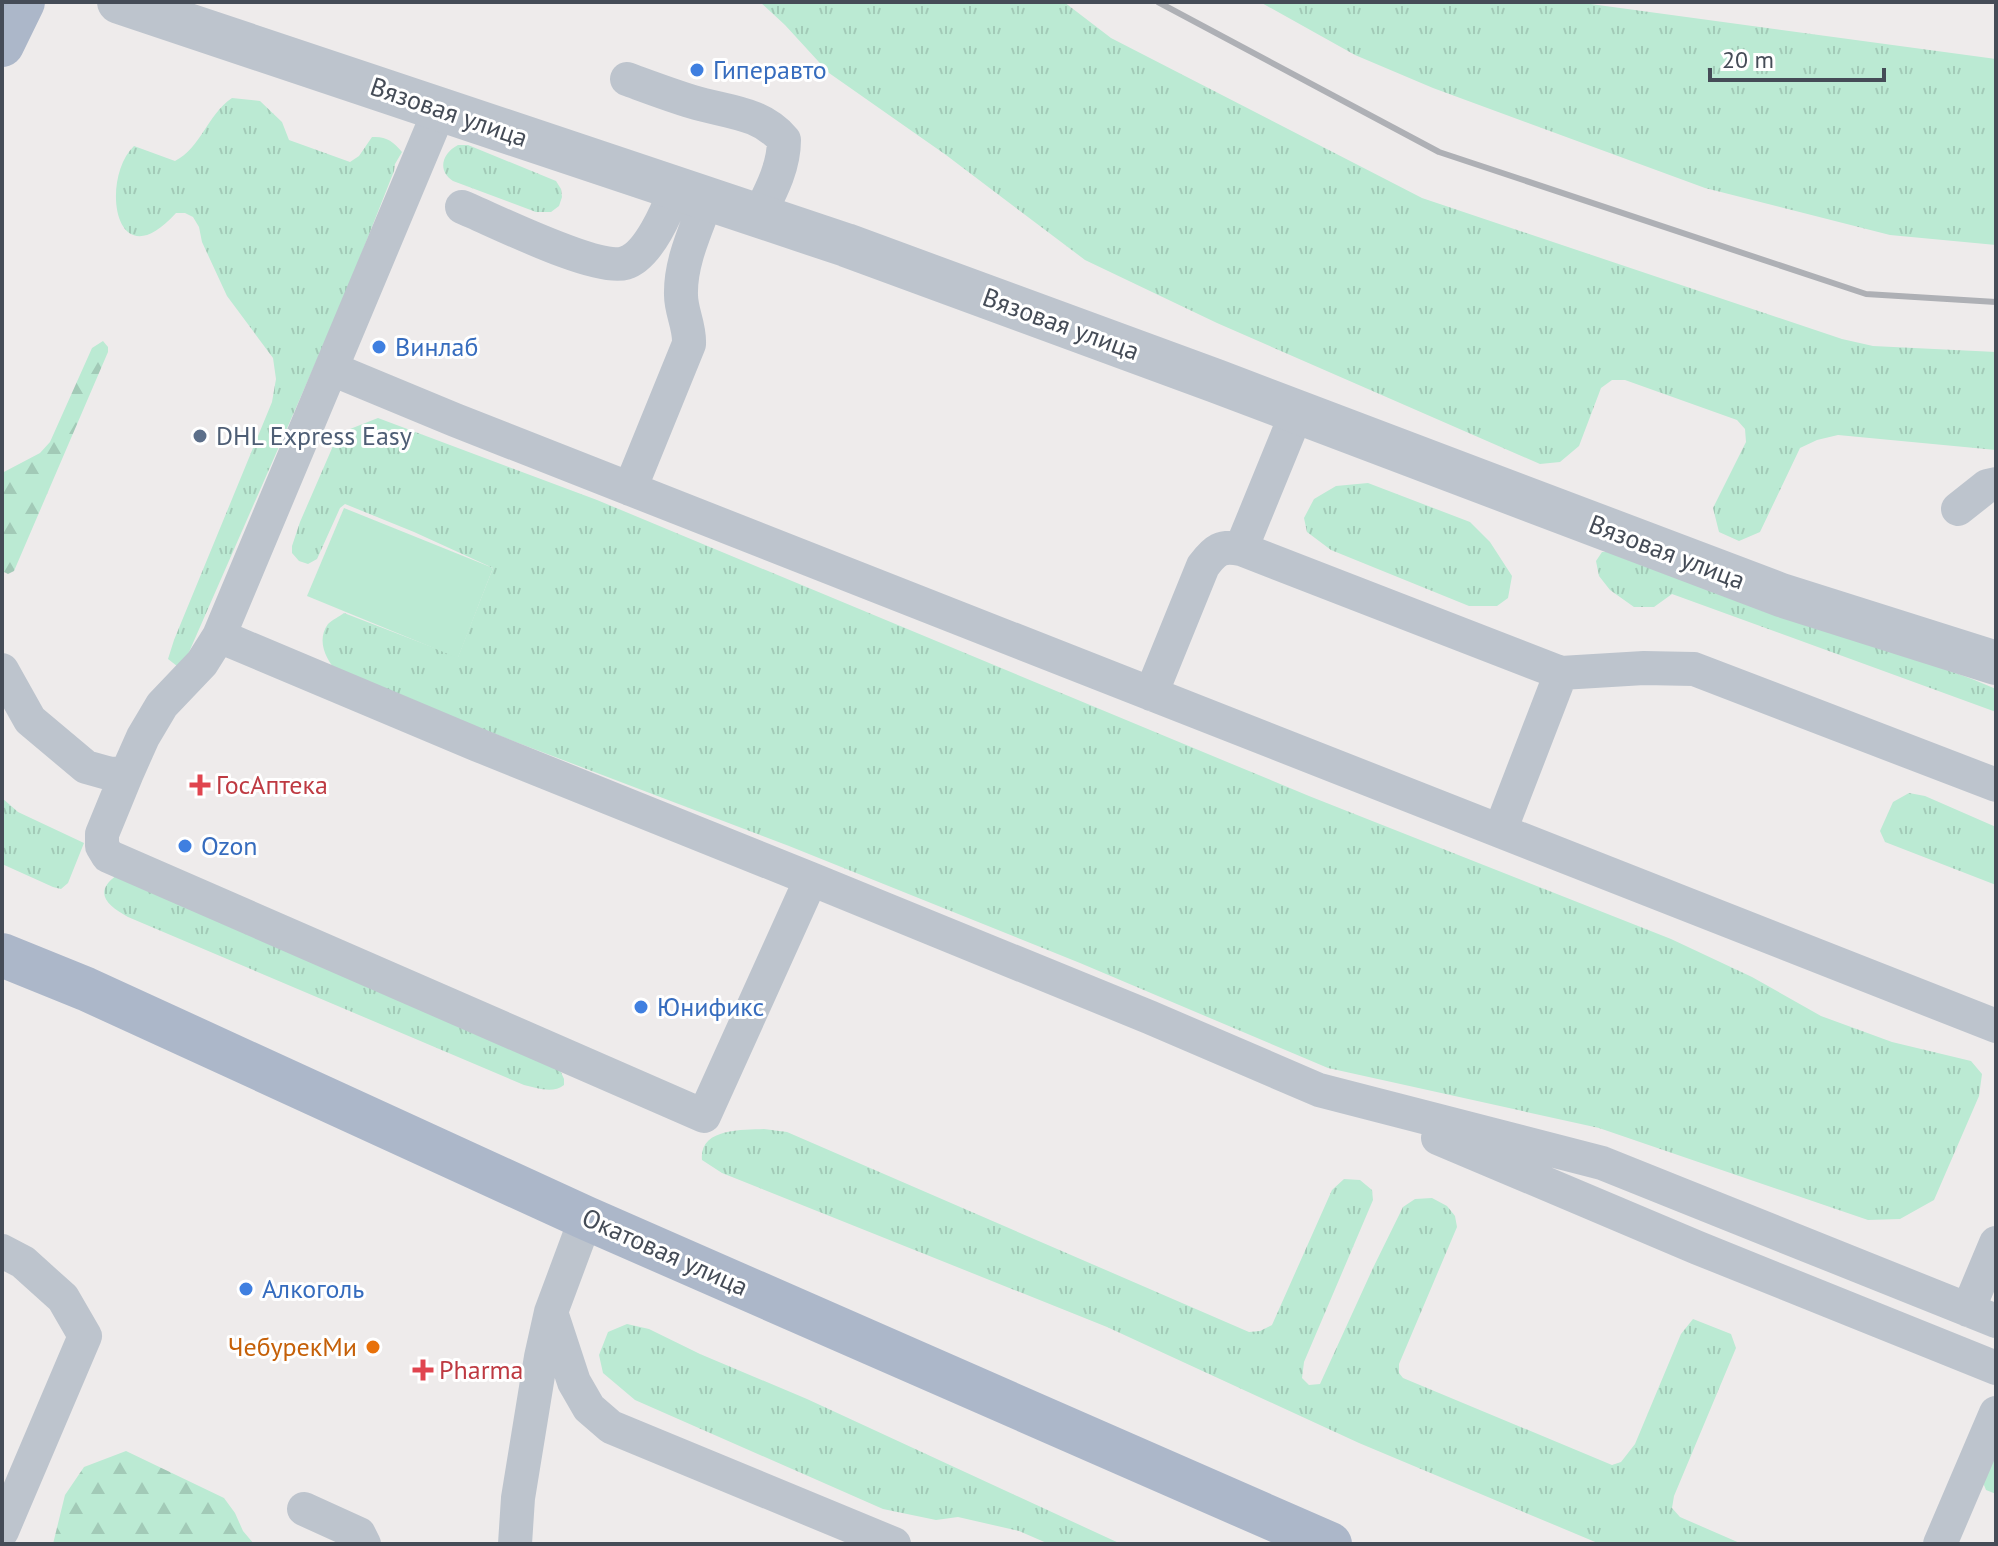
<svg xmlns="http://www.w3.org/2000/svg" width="1998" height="1546" viewBox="0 0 1998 1546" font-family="'PT Sans',sans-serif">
<defs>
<pattern id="grass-tufts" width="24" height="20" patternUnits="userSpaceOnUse" patternTransform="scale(2)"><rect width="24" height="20" fill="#bbead3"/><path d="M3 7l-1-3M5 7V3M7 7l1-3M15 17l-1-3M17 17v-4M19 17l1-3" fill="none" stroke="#a2cab7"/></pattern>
<pattern id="forest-firs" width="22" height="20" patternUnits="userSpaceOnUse" patternTransform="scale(2)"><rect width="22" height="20" fill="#bbead3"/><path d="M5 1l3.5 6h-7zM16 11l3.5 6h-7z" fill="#a2cab7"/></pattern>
</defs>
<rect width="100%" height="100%" fill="#eeebeb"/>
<path fill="url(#grass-tufts)" d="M 760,2 L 1064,2 L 1111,38 L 1422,198 L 1842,339 L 1873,346 L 1996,352 L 1996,450 L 1838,435 L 1817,440 L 1800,448 L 1760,532 L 1739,541 L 1719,532 L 1713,508 L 1746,442 L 1745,429 L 1737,420 L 1625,380 L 1612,380 L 1601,388 L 1579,446 L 1560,462 L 1540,464 L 1217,323 L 1085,260 L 946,155 L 829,73 L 785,25 Z
M 1260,2 L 1576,2 L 1996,59 L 1996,245 L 1890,235 L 1705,188 L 1433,88 L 1355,55 Z
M 232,98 L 260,101 L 282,122 L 289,140 L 350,162 L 359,156 L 372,137 C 386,136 393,141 402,152 L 395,164 L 394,171 L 344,298 L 186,659 L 177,666 L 168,659 L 174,640 L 272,402 L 276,379 L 273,358 L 227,296 L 202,242 L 199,227 L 193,217 L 185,213 L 176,213 C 114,282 100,178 134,146 L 175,161 C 201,148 207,115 232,98 Z
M 458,145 L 468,145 L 556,181 L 561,189 L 562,197 L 559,206 L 551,212 L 536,212 L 453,181 C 437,171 442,153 458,145 Z
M 378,418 L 597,500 L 1309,796 L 1671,939 L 1752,977 L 1821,1016 L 1892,1042 L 1971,1061 L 1982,1074 L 1979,1096 L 1934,1200 L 1900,1219 L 1868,1220 L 1599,1128 L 1328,1068 L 1080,963 L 789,846 L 513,741 L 337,672 C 326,659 316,641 328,624 C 332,620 340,616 344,613 L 458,657 L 493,568 L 414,532 L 345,504 L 340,508 L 317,559 L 308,564 L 299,561 L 292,553 L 292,546 L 300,522 L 333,446 L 350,429 Z
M 1368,483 L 1470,522 L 1490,542 L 1512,576 L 1508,598 L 1497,606 L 1469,606 L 1331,550 L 1307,532 L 1304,518 L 1314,499 L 1336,486 Z
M 1602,552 L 1624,552 L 1972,679 L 1996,689 L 1996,712 L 1672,594 L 1654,607 L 1634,607 L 1610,590 L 1599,576 L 1596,561 Z
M 1909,793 L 1925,796 L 1996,827 L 1996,885 L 1885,842 L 1880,831 L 1893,802 Z
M 2,798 L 18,812 L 84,843 L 68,883 L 61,889 L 53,887 L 2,864 Z
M 117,875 L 560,1070 L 564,1079 L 564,1085 C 553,1094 537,1088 524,1085 L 128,917 C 108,906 92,893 117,875 Z
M 764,1129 L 787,1132 L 1249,1332 L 1260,1331 L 1272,1325 L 1332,1190 L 1344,1179 L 1360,1180 L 1372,1190 L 1373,1200 L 1304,1362 L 1302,1378 L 1309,1385 L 1320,1384 L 1373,1268 L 1403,1207 L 1415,1199 L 1432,1198 L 1447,1206 L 1455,1216 L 1457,1227 L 1399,1364 L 1399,1373 L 1403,1378 L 1612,1465 L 1621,1462 L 1635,1444 L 1681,1334 L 1693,1319 L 1731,1334 L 1736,1348 L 1674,1496 L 1672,1508 L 1680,1517 L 1742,1544 L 1600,1544 L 1359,1443 L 1107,1327 L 722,1173 L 702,1160 C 699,1128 742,1130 764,1129 Z
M 627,1324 L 649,1329 L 700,1354 L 807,1399 L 1121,1544 L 1049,1544 L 1019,1531 L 958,1517 L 936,1520 L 883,1509 L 635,1400 L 603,1373 L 599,1355 L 608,1332 Z
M 1996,1448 L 1996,1494 L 1986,1490 L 1982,1480 Z"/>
<path fill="url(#forest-firs)" d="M 103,341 L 108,347 L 108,352 L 14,571 L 8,574 L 2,571 L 2,473 L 40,453 L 50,442 L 88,357 L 92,348 Z
M 126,1451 L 224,1498 L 235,1513 L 243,1531 L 254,1544 L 53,1544 L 65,1495 L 84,1467 Z"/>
<path fill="#bbead3" d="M 344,508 L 493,568 L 458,658 L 307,596 Z"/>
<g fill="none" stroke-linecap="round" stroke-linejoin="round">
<path stroke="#bdc4cd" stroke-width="34" d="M 627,79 C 649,87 670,95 693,102 C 726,112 761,112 784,140 C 784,167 771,191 759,215
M 462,207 C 494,220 596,272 625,263 C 649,256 668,209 676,188
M 332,369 L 455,420 L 1996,1026
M 630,489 L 689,344 C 690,326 681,312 681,295 C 680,262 696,230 707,199
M 1958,509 L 1987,486 L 1996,484
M 1241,549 L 1297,412
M 219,636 L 478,745 L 811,879 L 1149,1017 L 1319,1090 L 1602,1163 L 1996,1321
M 2,670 L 30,720 L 86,767 L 111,774 L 127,773 L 143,737 L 162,705 L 202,663 L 219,636 L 440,109
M 1561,673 L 1644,668 L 1694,669 L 1996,785
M 1151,694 L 1203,566 C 1215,550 1221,545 1241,549 L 1561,673 L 1500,831
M 127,773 L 102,834 L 102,846 L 108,856 L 704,1116 L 811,879
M 1438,1138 L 1698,1248 L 1996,1368
M 2,1251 L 23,1262 L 63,1298 L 85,1336 L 2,1531
M 1968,1310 L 1996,1243
M 551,1312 L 574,1382 L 589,1408 L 611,1427 L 894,1544
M 304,1509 L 359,1534 L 364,1544
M 515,1544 L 518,1498 L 541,1357 L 551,1312 L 586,1218
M 1940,1544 L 1996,1413"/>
<path stroke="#bdc4cd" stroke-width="44" d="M 119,2 L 846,245 L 1216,381 L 1781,595 L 1996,663"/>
<path stroke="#acb7c9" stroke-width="44" d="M 2,45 L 23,2
M 2,955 L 86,989 L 586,1218 L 1330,1544"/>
<path stroke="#aeb0b5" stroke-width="6" d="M 1158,2 L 1439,152 L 1866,294 L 1996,302"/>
</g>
<g fill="#3f7fe0" stroke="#fff" stroke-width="3">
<circle cx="697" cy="70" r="8"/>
<circle cx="379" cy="347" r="8"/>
<circle cx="185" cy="846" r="8"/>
<circle cx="641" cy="1007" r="8"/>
<circle cx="246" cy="1289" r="8"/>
</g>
<circle fill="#5c6f8a" stroke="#fff" stroke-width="3" cx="200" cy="436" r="8"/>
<g fill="#e0444e" stroke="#fff" stroke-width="3">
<path d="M196 773h8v8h8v8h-8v8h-8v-8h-8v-8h8z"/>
<path d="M419 1358h8v8h8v8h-8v8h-8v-8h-8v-8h8z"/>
</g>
<circle fill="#e8710a" stroke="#fff" stroke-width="3" cx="373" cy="1347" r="8"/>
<g text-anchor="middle" stroke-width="6" stroke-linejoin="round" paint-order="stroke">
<g font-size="26" fill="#366cbe" stroke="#fff" text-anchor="start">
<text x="713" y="79">Гиперавто</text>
<text x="395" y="356">Винлаб</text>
<text x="201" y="855">Ozon</text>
<text x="657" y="1016">Юнификс</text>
<text x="262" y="1298">Алкоголь</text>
</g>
<g font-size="26" fill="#454c57" stroke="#fff">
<text transform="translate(449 112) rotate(19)" y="9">Вязовая улица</text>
<text transform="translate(1061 324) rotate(20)" y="9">Вязовая улица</text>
<text transform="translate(1667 552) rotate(21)" y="9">Вязовая улица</text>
<text transform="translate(665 1252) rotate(24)" y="9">Окатовая улица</text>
</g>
<g font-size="26" fill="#4e5e75" stroke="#fff" text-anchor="start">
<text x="216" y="445">DHL Express Easy</text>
</g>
<g font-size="26" fill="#be3a42" stroke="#fff" text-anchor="start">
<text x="216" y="794">ГосАптека</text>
<text x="439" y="1379">Pharma</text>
</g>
<g font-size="26" fill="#c56008" stroke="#fff" text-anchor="end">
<text x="357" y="1356">ЧебурекМи</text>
</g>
</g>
<rect width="1998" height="1546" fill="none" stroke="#454c57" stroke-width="8"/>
<path d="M1710 68v12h174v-12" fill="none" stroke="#454c57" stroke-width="4"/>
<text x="1722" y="68" font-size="24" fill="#454c57" stroke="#ffffff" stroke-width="6" paint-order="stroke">20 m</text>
</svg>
